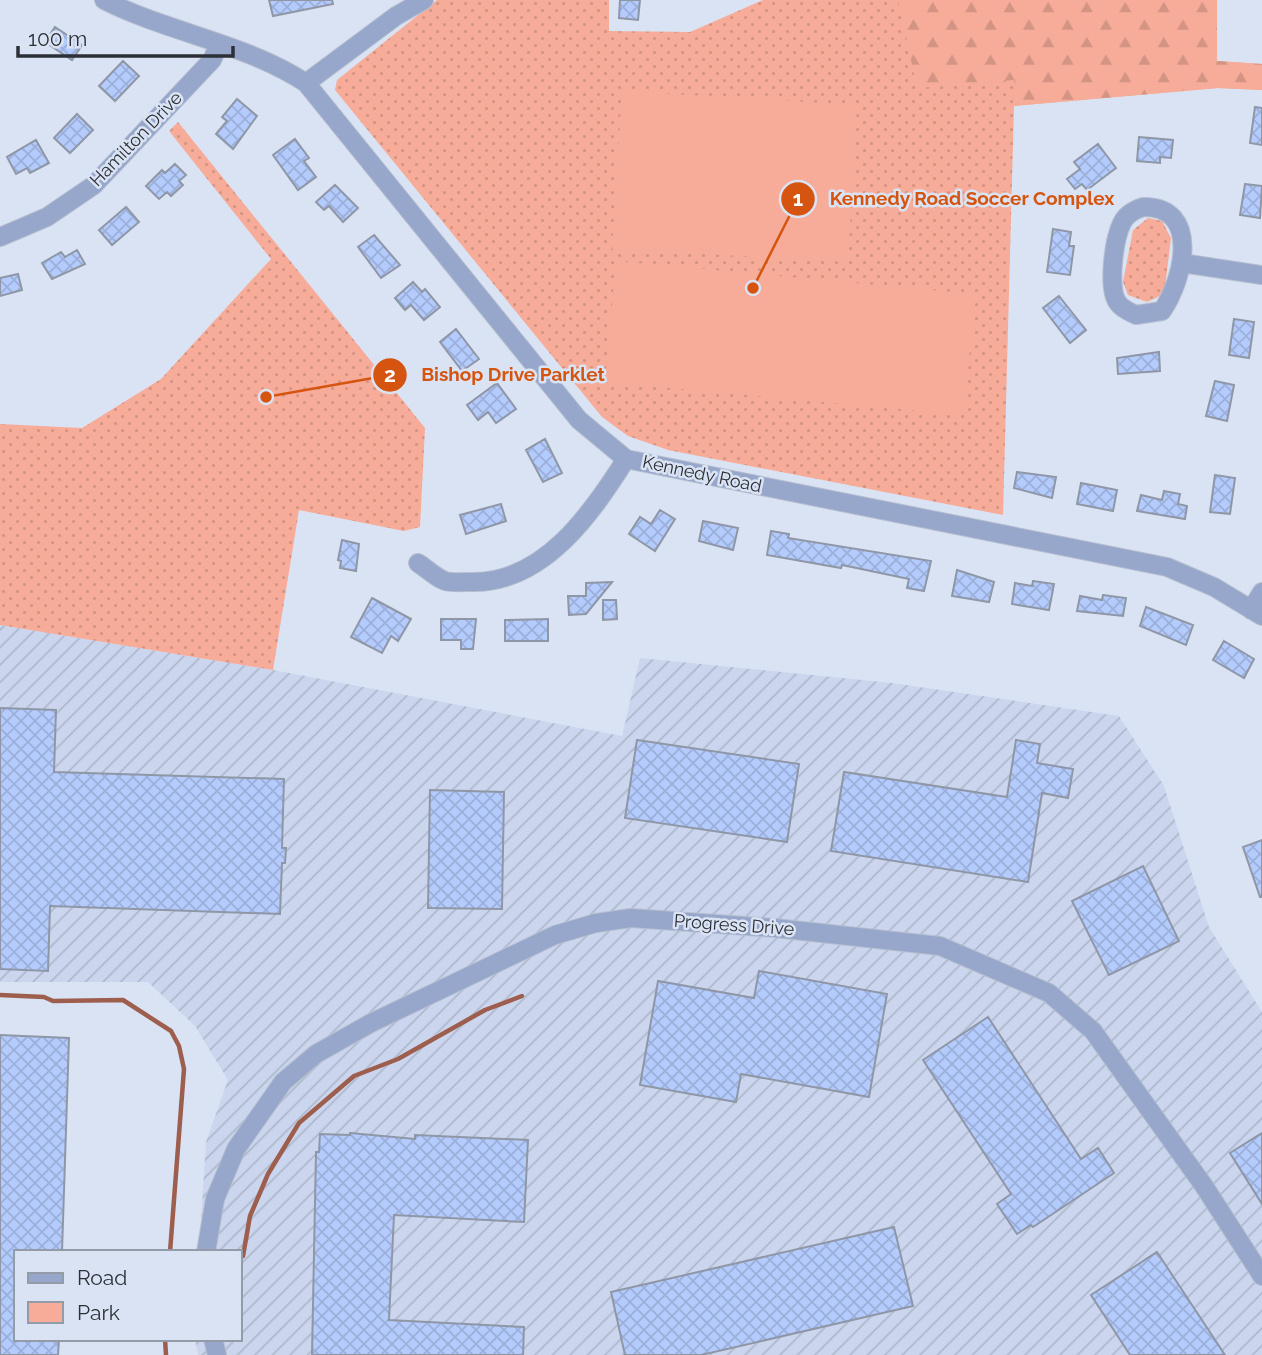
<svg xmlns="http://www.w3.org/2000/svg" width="1262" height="1355" viewBox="0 0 1262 1355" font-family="Raleway,sans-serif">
<defs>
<pattern id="industrial-furrows" width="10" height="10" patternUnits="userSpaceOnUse" patternTransform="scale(1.75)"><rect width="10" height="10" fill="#cbd6ee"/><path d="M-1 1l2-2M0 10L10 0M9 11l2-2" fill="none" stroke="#aeb8cd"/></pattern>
<pattern id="green-dots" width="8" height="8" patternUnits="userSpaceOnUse" patternTransform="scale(1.75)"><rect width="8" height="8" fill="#f7ac99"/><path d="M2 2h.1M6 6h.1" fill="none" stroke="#d49484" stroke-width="1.8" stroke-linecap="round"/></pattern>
<pattern id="forest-firs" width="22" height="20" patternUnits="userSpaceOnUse" patternTransform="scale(1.75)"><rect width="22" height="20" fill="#f7ac99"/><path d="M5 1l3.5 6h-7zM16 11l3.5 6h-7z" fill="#d49484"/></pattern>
<pattern id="building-cross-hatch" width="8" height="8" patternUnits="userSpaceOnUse" patternTransform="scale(1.75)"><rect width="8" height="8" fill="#b4cbfd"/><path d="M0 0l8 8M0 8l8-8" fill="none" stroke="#9bafd9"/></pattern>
</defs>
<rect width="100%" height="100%" fill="#dae3f4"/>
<path fill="url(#industrial-furrows)" d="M 0,625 L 273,670 L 622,736 L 640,658 L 892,683 L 1119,716 L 1164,786 L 1209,927 L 1262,1012 L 1262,1355 L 198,1355 L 195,1339 L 240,1339 L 240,1252 L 199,1252 L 206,1142 L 228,1080 L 195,1026 L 148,982 L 0,982 Z"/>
<path fill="url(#green-dots)" d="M 437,0 L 609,0 L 609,31 L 690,32 L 763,0 L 1217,0 L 1217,61 L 1262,64 L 1262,90 L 1218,88 L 1014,106 L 1003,515 L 668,450 L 628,436 L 602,417 L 335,90 L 337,80 Z
M 178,122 L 425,428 L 420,527 L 404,531 L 299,510 L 273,670 L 0,625 L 0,424 L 82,428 L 161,379 L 271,259 L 169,131 Z
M 1148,218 L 1162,221 L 1171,238 L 1165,287 L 1160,296 L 1147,302 L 1128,295 L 1123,282 L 1133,230 Z"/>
<path fill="url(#forest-firs)" d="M 898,0 L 1217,0 L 1217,61 L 1262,64 L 1262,90 L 1218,88 L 1013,106 L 1014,80 L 917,88 Z"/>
<path fill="#f7ac99" d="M 622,91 L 857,105 L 848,262 L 612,249 Z
M 616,261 L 975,294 L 964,415 L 605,382 Z"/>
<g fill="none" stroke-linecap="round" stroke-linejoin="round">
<path stroke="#9e5e4e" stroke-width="4.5" d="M 0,995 L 44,997 L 53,1001 L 123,1000 L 171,1031 L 179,1046 L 184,1069 L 170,1252
M 243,1256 L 250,1216 L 268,1174 L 299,1123 L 354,1076 L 398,1059 L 485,1010 L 522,996
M 165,1339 L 166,1355"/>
</g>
<path fill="url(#building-cross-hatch)" stroke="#8f97a7" stroke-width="2" d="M 269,0 L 332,0 L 333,4 L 273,16 Z
M 620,0 L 640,0 L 638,20 L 619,18 Z
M 55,27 L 82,45 L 72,60 L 45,42 Z
M 123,61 L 139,76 L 115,101 L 99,86 Z
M 237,99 L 257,116 L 233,149 L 216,134 L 227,121 L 222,117 Z
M 1255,107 L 1262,108 L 1262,145 L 1250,143 Z
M 77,114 L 93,130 L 70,153 L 54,138 Z
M 1139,137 L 1173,140 L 1171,158 L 1160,157 L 1160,163 L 1137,161 Z
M 295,139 L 309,158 L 304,161 L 316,177 L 298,190 L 273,155 Z
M 36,140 L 49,163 L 30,173 L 27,168 L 16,174 L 7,157 Z
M 1098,144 L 1116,168 L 1087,190 L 1082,184 L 1075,189 L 1067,179 L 1080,169 L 1074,162 Z
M 175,164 L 186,175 L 179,181 L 183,185 L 171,196 L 167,192 L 159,199 L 146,186 L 162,170 L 165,173 Z
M 1245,184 L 1262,186 L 1260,218 L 1240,215 Z
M 335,185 L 358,208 L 343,222 L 329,206 L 324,210 L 316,202 Z
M 126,207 L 139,222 L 112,245 L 99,230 Z
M 1053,229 L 1071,232 L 1069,246 L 1074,246 L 1070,275 L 1047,272 Z
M 374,235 L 400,265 L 381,278 L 358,247 Z
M 77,250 L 85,264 L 52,279 L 42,263 L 61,252 L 65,257 Z
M 18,274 L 22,290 L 0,296 L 0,278 Z
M 413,282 L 422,292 L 425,289 L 440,307 L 424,320 L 411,305 L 405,310 L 395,298 Z
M 1059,296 L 1086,330 L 1070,343 L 1043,308 Z
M 1234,319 L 1254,322 L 1249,358 L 1229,355 Z
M 456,329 L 479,359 L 462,371 L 440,342 Z
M 1159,352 L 1160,371 L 1118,374 L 1117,358 Z
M 1215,381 L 1234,385 L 1227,421 L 1206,416 Z
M 497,383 L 516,409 L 496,423 L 488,412 L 478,420 L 467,405 Z
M 545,439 L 562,473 L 543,482 L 526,450 Z
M 1017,472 L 1056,477 L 1052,498 L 1014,488 Z
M 1215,475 L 1235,478 L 1230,514 L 1210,512 Z
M 1081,483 L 1117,490 L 1113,511 L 1077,504 Z
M 1164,491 L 1180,494 L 1178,504 L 1187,506 L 1185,519 L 1137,511 L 1141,495 L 1162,500 Z
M 501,504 L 506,521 L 466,534 L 460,515 Z
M 660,510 L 675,519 L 655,551 L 629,534 L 640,517 L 651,524 Z
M 703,521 L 738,528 L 733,550 L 699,541 Z
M 771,531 L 789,534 L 788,538 L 931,561 L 924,591 L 907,588 L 909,579 L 842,565 L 841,568 L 767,555 Z
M 342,540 L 359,544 L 356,571 L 340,568 L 341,561 L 338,560 Z
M 957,570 L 994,582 L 989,602 L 952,596 Z
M 1033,581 L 1054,584 L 1049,610 L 1012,604 L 1015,583 L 1032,586 Z
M 612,582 L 586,614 L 569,615 L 568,596 L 586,596 L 586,583 Z
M 1103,595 L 1126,598 L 1123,616 L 1077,611 L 1080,596 L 1102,600 Z
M 372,598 L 411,619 L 398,641 L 391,636 L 382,653 L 351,637 Z
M 603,600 L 616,600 L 617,619 L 603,620 Z
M 1146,607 L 1193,625 L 1186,645 L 1140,626 Z
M 441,619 L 476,619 L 473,649 L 461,649 L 461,640 L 441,640 Z
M 548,619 L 548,641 L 505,641 L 505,620 Z
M 1224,641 L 1254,659 L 1244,678 L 1213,660 Z
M 0,708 L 56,710 L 54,772 L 284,779 L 282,848 L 286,848 L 285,863 L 282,863 L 280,914 L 50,906 L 48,971 L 0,969 Z
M 637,740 L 799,764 L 787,842 L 625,818 Z
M 1016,740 L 1040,744 L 1037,763 L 1073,769 L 1068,798 L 1042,793 L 1028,882 L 831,851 L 844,772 L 1007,797 Z
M 430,790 L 504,792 L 502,909 L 428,908 Z
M 1262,840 L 1262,897 L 1260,897 L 1243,847 Z
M 1143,866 L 1179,941 L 1109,975 L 1072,901 Z
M 759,971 L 887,994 L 869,1097 L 741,1074 L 736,1102 L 640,1085 L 658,981 L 754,998 Z
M 988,1017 L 1081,1159 L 1098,1148 L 1114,1173 L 1033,1227 L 1031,1225 L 1017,1234 L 997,1204 L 1011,1194 L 923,1060 Z
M 0,1035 L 69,1038 L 62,1252 L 16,1252 L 16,1339 L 59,1339 L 58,1355 L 0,1355 Z
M 350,1133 L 415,1139 L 415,1135 L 528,1140 L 524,1222 L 394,1215 L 389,1320 L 524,1327 L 523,1355 L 312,1355 L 316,1152 L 319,1152 L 320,1134 L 350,1135 Z
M 1262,1133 L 1262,1204 L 1230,1153 Z
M 894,1227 L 913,1306 L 701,1355 L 625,1355 L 611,1292 Z
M 1157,1252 L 1225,1355 L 1130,1355 L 1091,1295 Z"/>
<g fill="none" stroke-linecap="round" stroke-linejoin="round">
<g stroke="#b7bfce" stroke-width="20">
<path id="street" d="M 104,0 C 169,33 245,43 306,83 L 579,420 L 626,459 L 1167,567 L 1214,587 L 1262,616
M 306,83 L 396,16 L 424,0
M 1143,207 C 1201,206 1184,279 1162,311 L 1136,315 C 1130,312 1122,309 1118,303 C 1107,289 1114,239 1122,223 C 1126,214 1134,210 1143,207 Z
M 0,237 L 47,217 L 94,185 L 212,60 L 219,44
M 1182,263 L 1262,275
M 418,563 C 426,568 435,577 445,581 C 452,583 464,582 472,582 C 544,583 592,513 626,459
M 1251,610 L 1262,592
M 206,1252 L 215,1199 L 236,1149 L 283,1082 L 316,1054 L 371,1023 L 555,935 L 596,923 L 631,918 L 775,928 L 940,946 L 1049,993 L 1093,1031 L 1204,1186 L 1262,1276
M 213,1339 L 217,1355"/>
</g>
<use href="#street" stroke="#96a7cb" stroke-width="18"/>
</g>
<g text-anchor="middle" stroke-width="5" stroke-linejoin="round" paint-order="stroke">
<g font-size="18" fill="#2c3036" stroke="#dae3f4">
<text transform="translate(136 139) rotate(-46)" y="6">Hamilton Drive</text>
<text transform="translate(702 474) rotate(12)" y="6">Kennedy Road</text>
<text transform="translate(734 925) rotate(4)" y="6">Progress Drive</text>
</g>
</g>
<path fill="none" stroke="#d55510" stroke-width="2.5" d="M753 288L798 199M266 397L390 375"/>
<g fill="#d55510" stroke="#dae3f4" stroke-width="2.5">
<circle cx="753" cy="288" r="7"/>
<circle cx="266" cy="397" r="7"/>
<circle cx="798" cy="199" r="18"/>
<circle cx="390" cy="375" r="18"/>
</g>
<g font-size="21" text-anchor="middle" font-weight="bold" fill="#fff">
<text x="798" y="206">1</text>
<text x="390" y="382">2</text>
</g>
<g font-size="19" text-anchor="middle" font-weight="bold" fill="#d55510" stroke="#dae3f4" stroke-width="5" stroke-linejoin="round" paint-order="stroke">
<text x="972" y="205">Kennedy Road Soccer Complex</text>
<text x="513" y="381">Bishop Drive Parklet</text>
</g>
<rect x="14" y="1250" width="228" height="91" fill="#dae3f4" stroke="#949ba8" stroke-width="2"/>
<rect x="28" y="1273" width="35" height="10" fill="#96a7cb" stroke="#949ba8" stroke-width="2"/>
<text x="77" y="1285" font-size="21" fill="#2c3036">Road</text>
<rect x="28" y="1302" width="35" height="21" fill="#f7ac99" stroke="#949ba8" stroke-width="2"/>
<text x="77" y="1320" font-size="21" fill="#2c3036">Park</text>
<path d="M18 46v10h215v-10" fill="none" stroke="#2c3036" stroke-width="3.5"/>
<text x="28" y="46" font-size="21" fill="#2c3036" stroke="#dae3f4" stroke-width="5" paint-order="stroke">100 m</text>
</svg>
